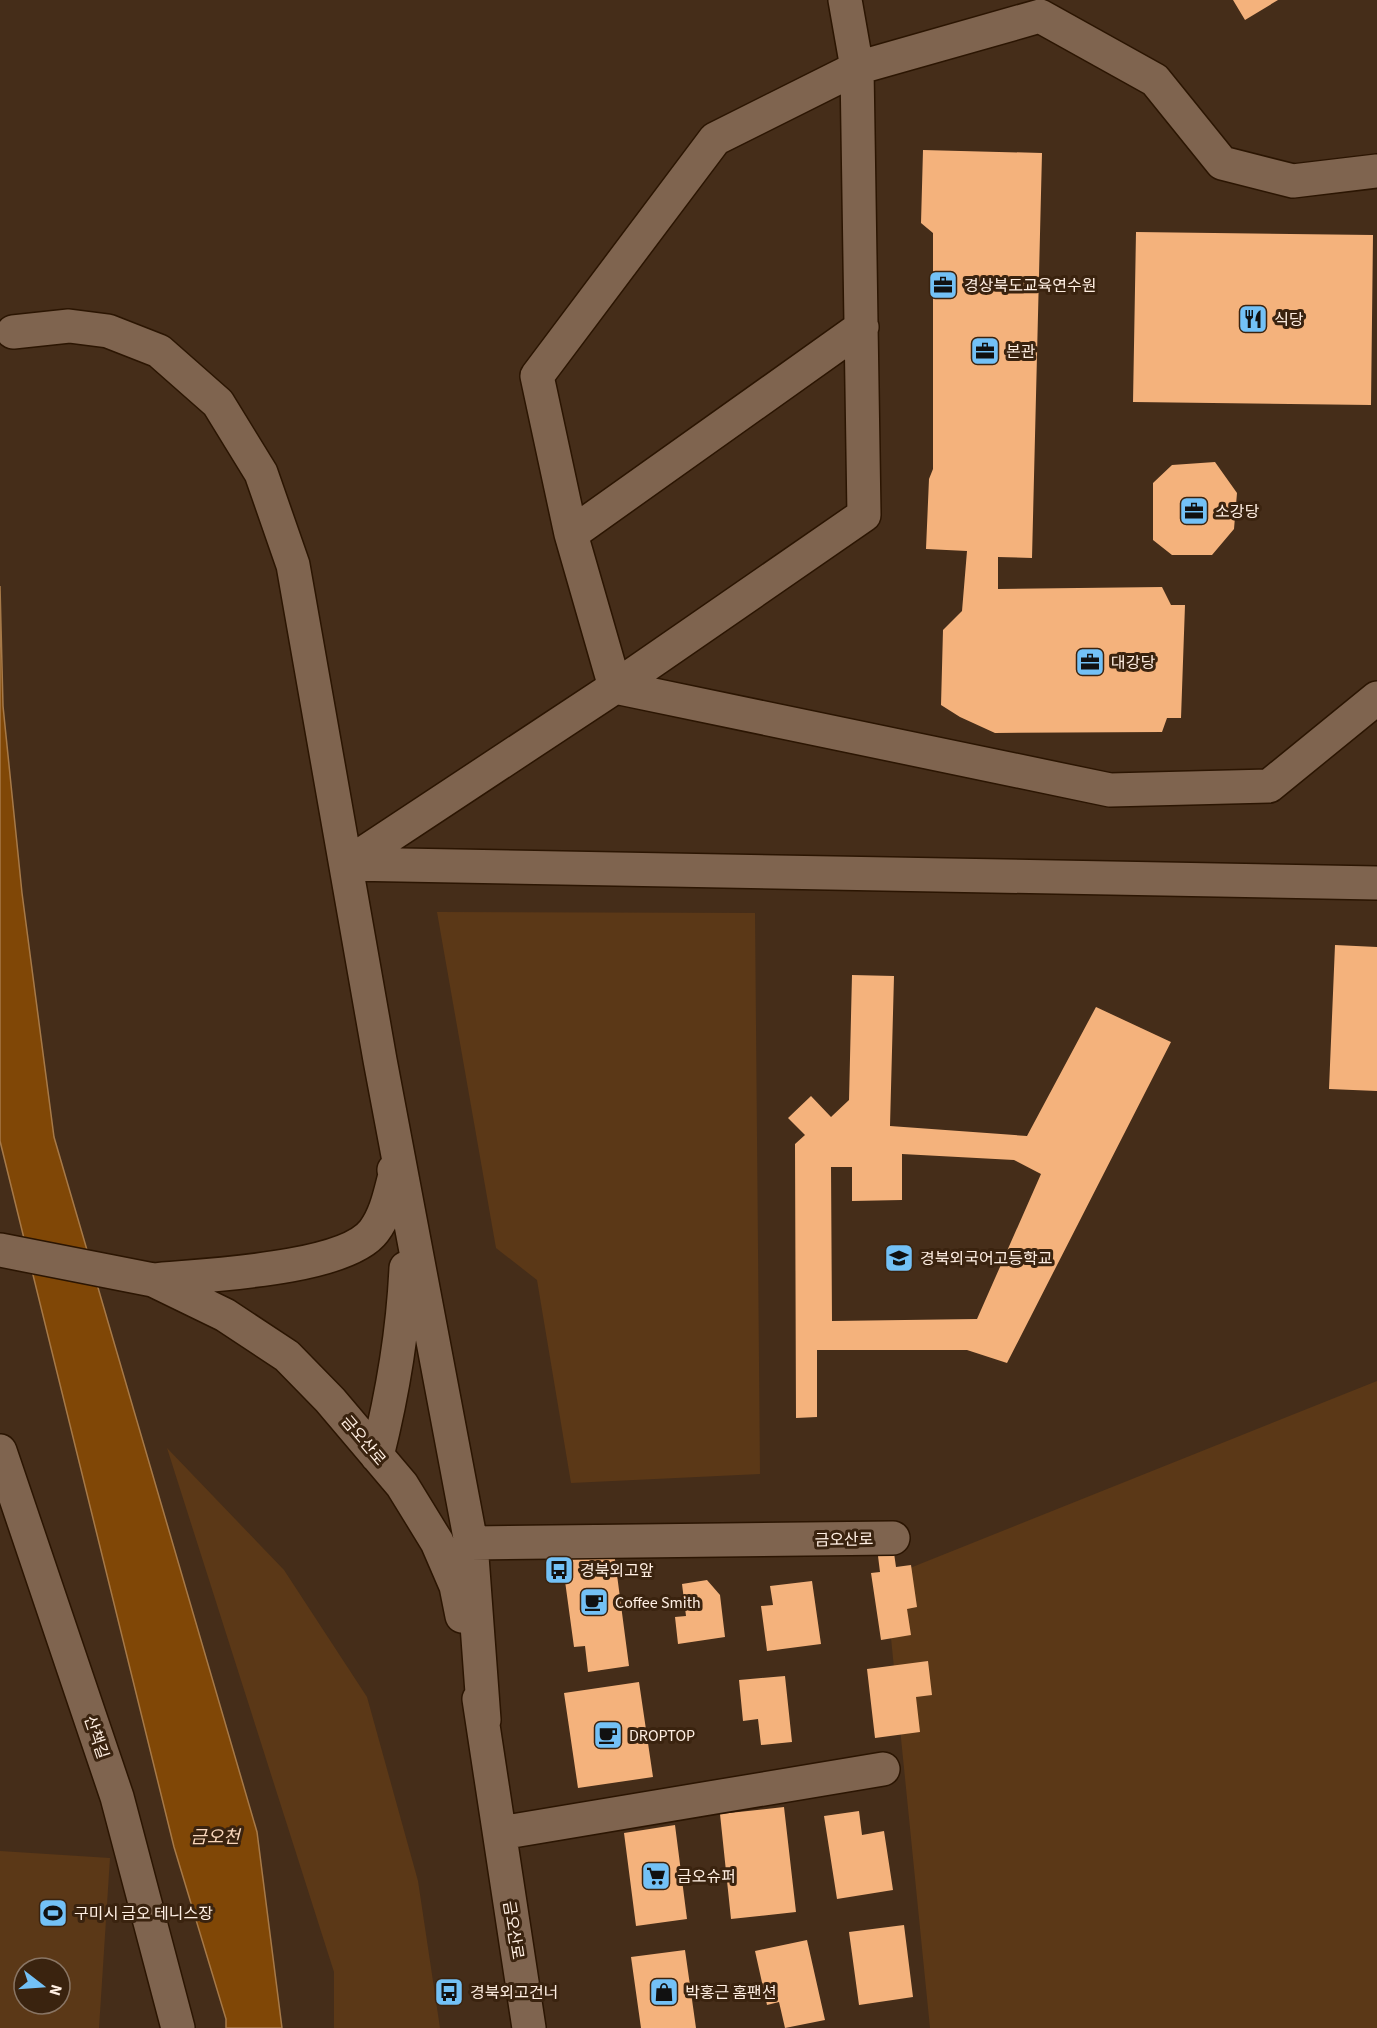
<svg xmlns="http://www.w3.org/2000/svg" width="1377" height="2028" viewBox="0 0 1377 2028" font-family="'Source Sans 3','Noto Sans KR',sans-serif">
<rect width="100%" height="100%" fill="#452d19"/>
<path fill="#5b3817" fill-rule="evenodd" d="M 437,912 L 755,913 L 760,1474 L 571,1483 L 537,1280 L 496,1248 Z
M 1377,1381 L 1377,2028 L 930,2028 L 885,1578 Z
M 167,1448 L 284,1570 L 367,1697 L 418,1881 L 440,2028 L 334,2028 L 334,1972 Z
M 0,1851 L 110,1858 L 99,2028 L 0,2028 ZM 24,1968 L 60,1968 L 60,2004 L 24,2004 Z"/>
<path fill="#804706" stroke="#a67948" stroke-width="1.5" d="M 0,586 L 3,706 L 22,893 L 54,1137 L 257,1832 L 282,2028 L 226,2028 L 226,2019 L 174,1847 L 0,1141 Z"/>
<path fill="#f4b27c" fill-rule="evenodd" d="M 1233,0 L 1278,0 L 1245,20 Z
M 923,150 L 1042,153 L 1032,558 L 998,557 L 998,589 L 1162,587 L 1171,605 L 1185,605 L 1181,718 L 1167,718 L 1162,732 L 995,733 L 960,717 L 941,705 L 943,630 L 962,611 L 967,551 L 926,549 L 929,479 L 933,469 L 933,233 L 921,223 Z
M 1136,232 L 1373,235 L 1371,405 L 1133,402 Z
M 1215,462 L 1237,493 L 1234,529 L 1212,555 L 1172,555 L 1153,540 L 1153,483 L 1172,465 Z
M 1335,945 L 1377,947 L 1377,1091 L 1329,1089 Z
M 852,975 L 894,976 L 890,1126 L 1027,1136 L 1096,1007 L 1171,1042 L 1007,1363 L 967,1350 L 817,1350 L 817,1417 L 796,1418 L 795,1144 L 805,1135 L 788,1118 L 811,1096 L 831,1117 L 849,1100 ZM 902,1154 L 1014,1160 L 1041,1174 L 977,1319 L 832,1321 L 831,1167 L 852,1167 L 852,1201 L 902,1200 Z
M 614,1552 L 629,1666 L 588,1672 L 585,1646 L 574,1647 L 562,1559 Z
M 894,1553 L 896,1567 L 911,1565 L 917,1607 L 907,1609 L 911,1635 L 881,1640 L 871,1573 L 880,1572 L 878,1556 Z
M 707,1580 L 720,1595 L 725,1637 L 678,1644 L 675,1617 L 686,1616 L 682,1584 Z
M 812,1581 L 821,1644 L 767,1651 L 761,1606 L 773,1605 L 770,1586 Z
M 928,1661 L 932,1695 L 916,1697 L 920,1732 L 875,1738 L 867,1669 Z
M 785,1676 L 792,1742 L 761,1745 L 758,1719 L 743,1721 L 739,1680 Z
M 639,1682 L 653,1777 L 578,1788 L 564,1693 Z
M 784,1807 L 796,1912 L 731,1919 L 720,1814 Z
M 859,1811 L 862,1835 L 884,1831 L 893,1890 L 837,1899 L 824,1816 Z
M 675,1825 L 687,1919 L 636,1926 L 624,1833 Z
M 904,1925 L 913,1997 L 859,2005 L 849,1932 Z
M 807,1940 L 825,2020 L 785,2028 L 779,2002 L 767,2005 L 755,1951 Z
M 685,1950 L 696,2028 L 641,2028 L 631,1957 Z"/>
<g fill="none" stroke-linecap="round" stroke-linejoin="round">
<g stroke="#2b1502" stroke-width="36">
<path id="minor" d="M 845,0 L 857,68 L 1040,16 L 1155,80 L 1222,163 L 1293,181 L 1377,171
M 857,68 L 864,515 L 615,687 L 571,534 L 537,376 L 715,139 Z
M 13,332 L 69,326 L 108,331 L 159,351 L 218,403 L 261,473 L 293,565 L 380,1060 L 471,1543 L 484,1720
M 571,534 L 862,327
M 347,864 L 615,687 L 1110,790 L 1269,786 L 1377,698
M 347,864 L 1377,883
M 0,1250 L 153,1280 L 225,1315 L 287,1356 L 330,1400 L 402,1485 L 437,1542 L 456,1586 L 462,1616
M 153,1280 C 203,1275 345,1270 374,1231 C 386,1215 390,1194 395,1175 L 394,1170
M 0,1451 L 117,1797 L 178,2028
M 377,1456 C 393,1392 403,1334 406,1268
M 471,1543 L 893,1538
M 479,1699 L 529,2028
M 500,1833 L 883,1769"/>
</g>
<use href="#minor" stroke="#7f644f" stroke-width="33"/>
</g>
<defs>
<g id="office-square" transform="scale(1.5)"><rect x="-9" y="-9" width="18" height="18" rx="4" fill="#73c1f6" stroke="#3a230f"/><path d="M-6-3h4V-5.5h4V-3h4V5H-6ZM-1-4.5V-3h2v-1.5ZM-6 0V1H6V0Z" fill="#111"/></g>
<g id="restaurant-square" transform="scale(1.5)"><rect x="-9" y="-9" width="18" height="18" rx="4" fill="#73c1f6" stroke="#3a230f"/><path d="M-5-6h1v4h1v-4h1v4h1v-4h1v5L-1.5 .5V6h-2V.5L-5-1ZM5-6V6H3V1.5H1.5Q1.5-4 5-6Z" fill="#111"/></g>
<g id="school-square" transform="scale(1.5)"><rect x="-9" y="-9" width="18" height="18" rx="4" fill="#73c1f6" stroke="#3a230f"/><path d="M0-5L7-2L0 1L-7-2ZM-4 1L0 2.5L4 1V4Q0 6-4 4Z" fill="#111"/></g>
<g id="bus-square" transform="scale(1.5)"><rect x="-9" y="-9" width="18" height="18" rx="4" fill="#73c1f6" stroke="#3a230f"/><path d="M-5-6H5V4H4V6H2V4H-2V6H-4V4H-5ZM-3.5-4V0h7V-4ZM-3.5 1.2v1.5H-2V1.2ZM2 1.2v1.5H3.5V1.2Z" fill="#111"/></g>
<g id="cafe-square" transform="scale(1.5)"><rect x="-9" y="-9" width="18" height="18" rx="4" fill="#73c1f6" stroke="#3a230f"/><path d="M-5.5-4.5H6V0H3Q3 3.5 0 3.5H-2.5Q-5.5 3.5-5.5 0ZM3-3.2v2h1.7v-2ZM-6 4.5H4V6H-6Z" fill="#111"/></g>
<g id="supermarket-square" transform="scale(1.5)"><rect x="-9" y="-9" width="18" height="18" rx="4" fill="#73c1f6" stroke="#3a230f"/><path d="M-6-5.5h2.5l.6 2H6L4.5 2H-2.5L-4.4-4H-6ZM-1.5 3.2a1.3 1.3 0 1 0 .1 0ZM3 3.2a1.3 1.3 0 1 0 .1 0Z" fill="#111"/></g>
<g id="stadium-square" transform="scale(1.5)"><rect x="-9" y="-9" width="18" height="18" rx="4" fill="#73c1f6" stroke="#3a230f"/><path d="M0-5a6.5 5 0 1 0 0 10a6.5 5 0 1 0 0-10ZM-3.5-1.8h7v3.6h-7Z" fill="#111"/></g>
<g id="shop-square" transform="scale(1.5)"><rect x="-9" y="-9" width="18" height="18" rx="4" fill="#73c1f6" stroke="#3a230f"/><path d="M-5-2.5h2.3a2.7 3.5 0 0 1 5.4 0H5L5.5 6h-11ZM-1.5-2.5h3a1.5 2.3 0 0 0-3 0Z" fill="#111"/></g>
</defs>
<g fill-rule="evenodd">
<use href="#office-square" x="943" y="285"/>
<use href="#restaurant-square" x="1253" y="319"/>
<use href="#office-square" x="985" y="351"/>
<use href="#office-square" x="1194" y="511"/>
<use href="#office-square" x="1090" y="662"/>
<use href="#school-square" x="899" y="1258"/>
<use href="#bus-square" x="559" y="1570"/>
<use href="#cafe-square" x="594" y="1602"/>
<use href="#cafe-square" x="608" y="1735"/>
<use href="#supermarket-square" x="656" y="1876"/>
<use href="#stadium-square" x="53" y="1913"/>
<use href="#bus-square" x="449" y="1992"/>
<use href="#shop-square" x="664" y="1992"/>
</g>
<g text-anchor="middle" stroke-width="6" stroke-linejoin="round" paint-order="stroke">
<g font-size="16" fill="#ffefe3" stroke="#3a230f" text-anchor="start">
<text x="964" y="291">경상북도교육연수원</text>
<text x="1274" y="325">식당</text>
<text x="1006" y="357">본관</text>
<text x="1215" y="517">소강당</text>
<text x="1111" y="668">대강당</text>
<text x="920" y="1264">경북외국어고등학교</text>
<text x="580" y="1576">경북외고앞</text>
<text x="615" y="1608">Coffee Smith</text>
<text x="629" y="1741">DROPTOP</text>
<text x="677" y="1882">금오슈퍼</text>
<text x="74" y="1919">구미시 금오 테니스장</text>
<text x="470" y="1998">경북외고건너</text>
<text x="685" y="1998">박홍근 홈팬션</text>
</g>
<g font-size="16" fill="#ffefe3" stroke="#3a230f">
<text transform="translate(364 1440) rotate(50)" y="6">금오산로</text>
<text transform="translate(844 1539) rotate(-1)" y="6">금오산로</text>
<text transform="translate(97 1737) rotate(71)" y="6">산책길</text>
<text transform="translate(514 1930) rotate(81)" y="6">금오산로</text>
</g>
<g font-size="18" font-style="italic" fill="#fbd8bd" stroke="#3a230f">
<text x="215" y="1843">금오천</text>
</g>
</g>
<g transform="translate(42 1986) rotate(107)"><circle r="28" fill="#3a230f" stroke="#897564" stroke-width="1.5"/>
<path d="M0-4.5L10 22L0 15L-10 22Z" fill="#73c1f6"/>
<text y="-9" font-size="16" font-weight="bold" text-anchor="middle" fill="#ffefe3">N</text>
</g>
</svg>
